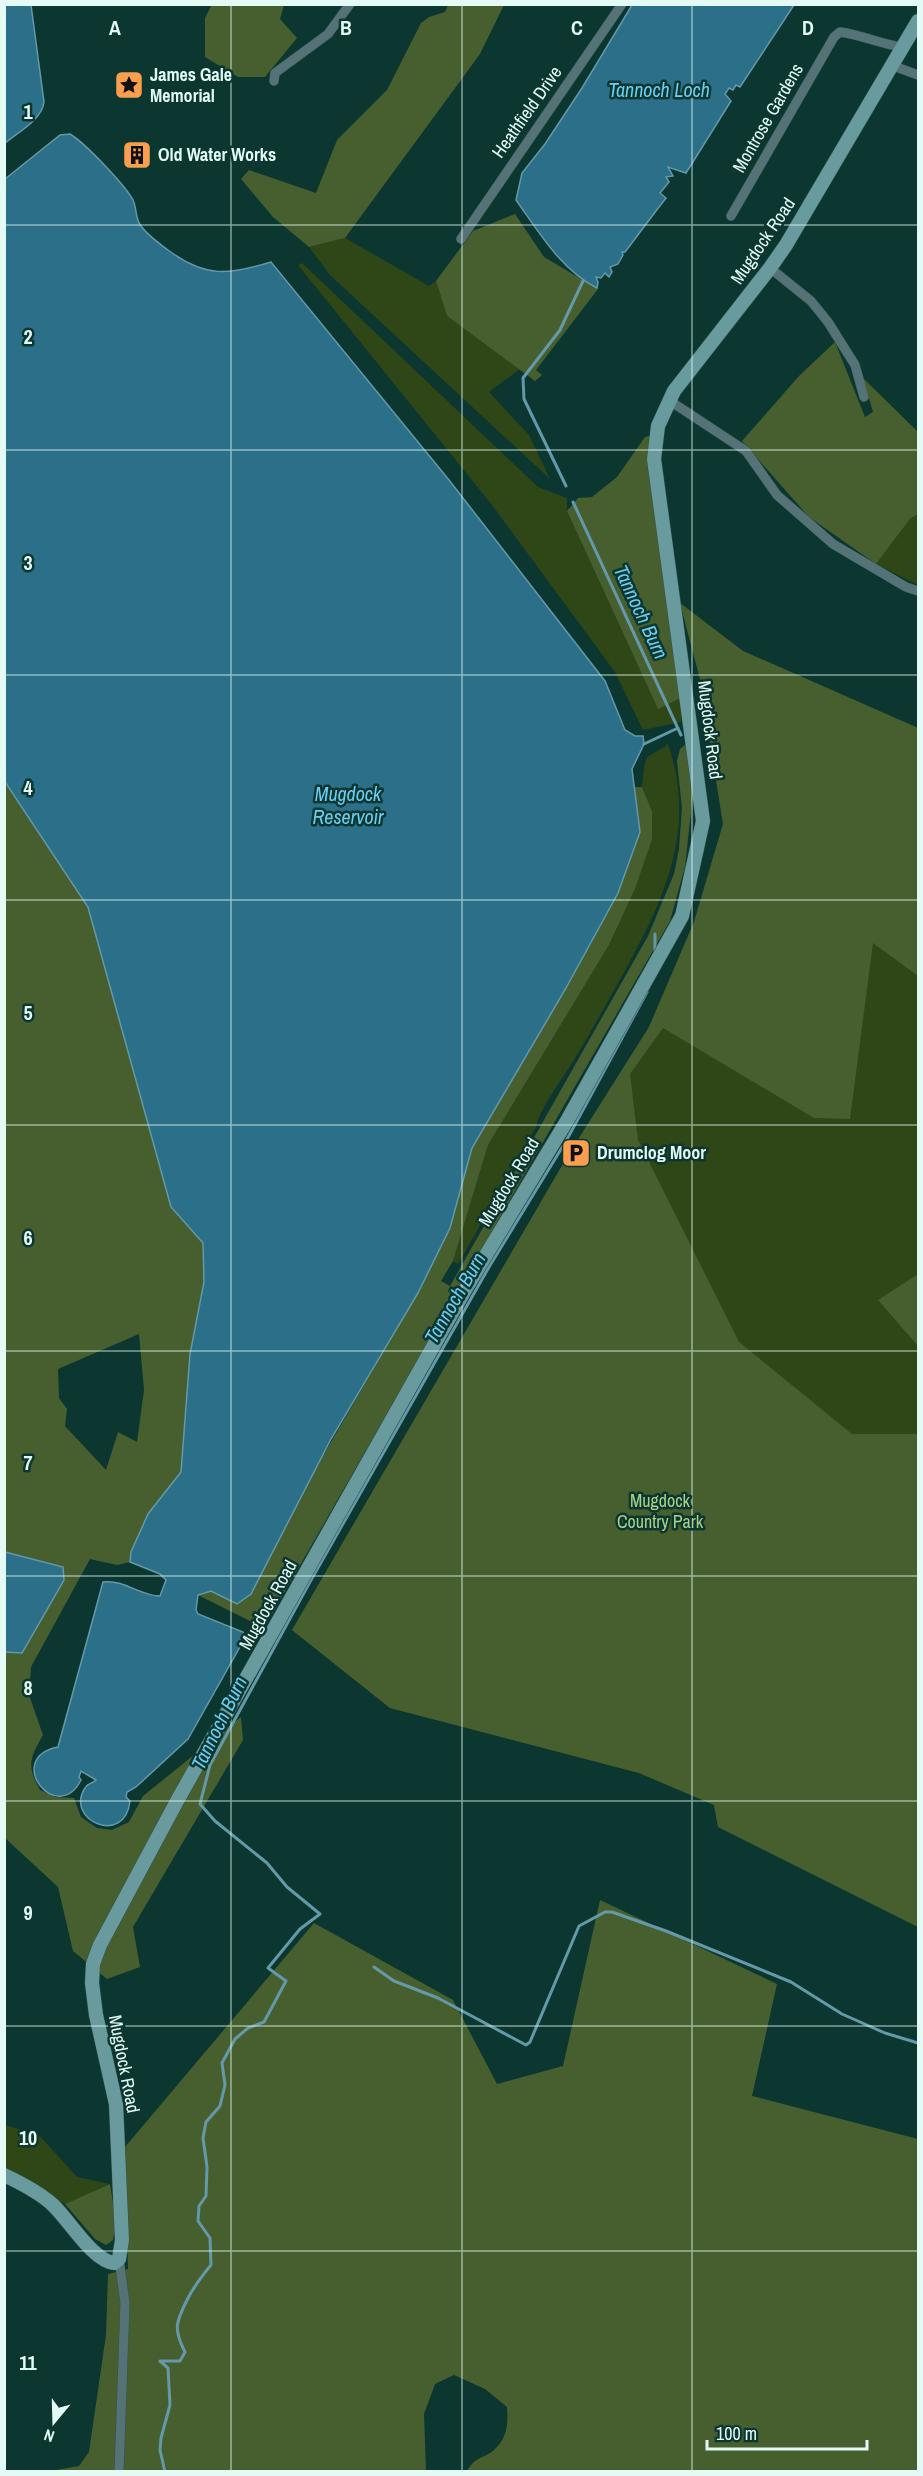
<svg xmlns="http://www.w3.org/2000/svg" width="923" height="2476" viewBox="0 0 923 2476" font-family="'Archivo Narrow',sans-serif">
<rect width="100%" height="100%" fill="#0b3730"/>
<path fill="#2f4617" d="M 345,238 L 429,286 L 436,281 L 447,316 L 520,369 L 489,392 L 529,435 L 550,479 L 330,275 L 309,247 Z
M 302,263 L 538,487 L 567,498 L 567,511 L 658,708 L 681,698 L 681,722 L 643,730 L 615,672 L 492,505 L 298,265 Z
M 918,514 L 918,585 L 876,564 L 910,519 Z
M 680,603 L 743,651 L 918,728 L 918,1927 L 718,1827 L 714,1805 L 639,1773 L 390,1708 L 292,1630 L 567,1157 L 649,1027 L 694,922 L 723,824 L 700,679 Z
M 667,742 C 699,828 663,902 622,976 C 606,1004 591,1032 574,1060 C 564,1077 539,1109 536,1127 L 458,1264 L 453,1261 L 488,1145 L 609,945 L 635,889 L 652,811 L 642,787 L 644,767 L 647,757 L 666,746 Z
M 5,2125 L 39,2135 L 77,2177 L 110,2184 L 65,2204 L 5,2171 Z"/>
<path fill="#475f2f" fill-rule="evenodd" d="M 212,4 L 284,5 L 280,19 L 297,38 L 265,77 L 238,77 L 205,57 L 205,18 Z
M 448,5 L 504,5 L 480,54 L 345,238 L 309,247 L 273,217 L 241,179 L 249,170 L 316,193 L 337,140 L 387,90 L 421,23 L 429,17 L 445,12 Z
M 515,214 L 544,257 L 598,289 L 536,370 L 542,375 L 535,381 L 447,316 L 436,281 L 473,231 Z
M 835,342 L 865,417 L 873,412 L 863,378 L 918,432 L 918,514 L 910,519 L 876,564 L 809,517 L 742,441 L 799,376 Z
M 654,435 L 681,698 L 658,709 L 567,511 L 578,498 L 592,497 L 617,477 L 645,437 Z
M 680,603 L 743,651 L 918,728 L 918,976 L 873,943 L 850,1119 L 814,1118 L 663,1028 L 630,1074 L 638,1140 L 739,1342 L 852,1434 L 918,1434 L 918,1927 L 718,1827 L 714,1805 L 639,1773 L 390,1708 L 292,1630 L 567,1157 L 649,1027 L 694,922 L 723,824 L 700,679 Z
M 687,743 L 693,793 L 685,867 L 670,921 L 264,1628 L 198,1595 L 211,1591 L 237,1603 L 418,1293 L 450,1228 L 472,1148 L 566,988 L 640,832 L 634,787 L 642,787 L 652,811 L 652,839 L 635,889 L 609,945 L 488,1145 L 453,1261 L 441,1281 L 450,1286 L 648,936 L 674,874 L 679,849 L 682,808 L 677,761 L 680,749 Z
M 4,782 L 88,907 L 171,1207 L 203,1243 L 204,1282 L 190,1354 L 181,1472 L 148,1514 L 131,1552 L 130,1562 L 117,1565 L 90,1559 L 31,1667 L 29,1695 L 43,1735 C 29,1759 27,1766 40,1790 L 55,1797 L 74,1798 L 81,1817 L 97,1828 L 112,1830 L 129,1822 L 143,1796 L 241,1717 L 243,1740 L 133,1927 L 140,1967 L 107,1979 L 73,1951 L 58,1887 L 5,1838 L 5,1646 L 17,1653 L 63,1572 L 5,1558 ZM 139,1334 L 144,1390 L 137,1442 L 118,1432 L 106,1470 L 65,1426 L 67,1409 L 59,1398 L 58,1369 Z
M 918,1274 L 918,1346 L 878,1300 Z
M 600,1900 L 777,1984 L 752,2096 L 918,2139 L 918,2471 L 467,2471 C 477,2454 486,2459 496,2448 C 508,2436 508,2422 507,2407 L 485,2389 L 454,2375 L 435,2384 L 424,2414 L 426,2471 L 45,2472 L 79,2466 L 89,2452 L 106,2335 L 108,2274 L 128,2269 L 125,2147 L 314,1923 L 453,2000 L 497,2084 L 563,2066 Z
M 110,2184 L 116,2221 L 113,2240 L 106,2245 L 95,2239 L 65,2204 Z"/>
<path fill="#2c6f89" stroke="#6399a9" stroke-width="1.5" d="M 5,4 L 31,5 L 44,102 C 42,120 18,132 5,143 Z
M 632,5 L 794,5 L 740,87 L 736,85 L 733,90 L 729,88 L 725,94 L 731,101 L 686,173 L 668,167 L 673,176 L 666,177 L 669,182 L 660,193 L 666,198 C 651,217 639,234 625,252 L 622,252 L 623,255 L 618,264 L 610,267 L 612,272 L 609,277 L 605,273 L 601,278 L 596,277 L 598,282 L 597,288 C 561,270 539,232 516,200 L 522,173 L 545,144 L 582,88 Z
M 70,134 C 85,143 125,185 133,200 C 137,208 135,219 141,226 C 148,236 159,243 168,250 C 205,278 229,275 271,262 L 449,480 L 605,681 L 625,730 L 635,736 L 643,736 L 644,744 L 632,769 L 640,832 L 618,893 L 566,988 L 472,1148 L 450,1228 L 418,1293 L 331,1439 L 251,1594 L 237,1604 L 211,1591 L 198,1595 L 196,1610 L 198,1614 L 243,1632 L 245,1638 L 188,1739 L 136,1787 L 127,1792 L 126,1797 L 130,1801 C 125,1847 64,1820 85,1788 C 88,1782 91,1785 96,1780 L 81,1771 L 79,1777 L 81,1780 C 57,1827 3,1758 58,1747 L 103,1582 C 124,1579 140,1596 160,1596 L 166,1580 L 160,1574 L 130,1562 L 131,1552 L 148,1514 L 181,1472 L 190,1354 L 204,1282 L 203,1243 L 171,1207 L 88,907 L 5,782 L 5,179 L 60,135 Z
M 5,1552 L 63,1567 L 64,1580 L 22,1653 L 5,1652 Z"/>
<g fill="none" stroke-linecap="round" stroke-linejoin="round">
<path stroke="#6399a9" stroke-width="3" d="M 566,486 L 524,399 L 523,378 L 560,330 L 583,281
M 573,502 L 681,735
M 644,744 L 678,728
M 655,934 L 655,952
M 374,1967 L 394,1981 L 438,1998 L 526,2045 L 530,2042 L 579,1926 L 605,1912 L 612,1912 L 666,1931 L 791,1982 L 842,2014 L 885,2033 L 918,2043
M 165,2472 L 160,2450 L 161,2438 L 170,2405 L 168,2368 L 160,2361 L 180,2361 L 185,2352 C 173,2329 176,2322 187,2300 C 194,2286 201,2277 211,2265 L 210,2238 L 198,2221 L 199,2206 L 206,2196 L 207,2167 L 203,2138 L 206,2122 L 220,2106 L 225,2085 L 222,2063 L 235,2039 L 248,2028 L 264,2022 L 286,1981 L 268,1968 L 300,1929 L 320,1914 L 287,1887 L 267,1863 L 215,1821 L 200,1804 L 210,1765 L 311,1580 L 489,1267 L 566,1141 L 647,992"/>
<g stroke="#2e5650" stroke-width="10">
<path id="street" d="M 891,65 L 918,75
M 274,81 L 275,73 L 328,34 L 350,4
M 731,216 L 834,37 L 840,32 C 862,35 881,44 902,47
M 461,239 L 622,4
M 770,268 L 811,301 L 828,322 L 855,365 L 864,397
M 670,401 L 746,451 L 777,495 L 833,544 L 906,587 L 918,591
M 119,2472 L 125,2303 L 119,2259"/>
</g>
<g stroke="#2e5650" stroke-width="15">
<path id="secondary" d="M 4,2175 C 21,2183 39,2192 53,2205 C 69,2220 93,2261 114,2263 L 119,2259 L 122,2240 L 116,2104 L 96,2015 L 92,1983 L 93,1964 L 100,1945 L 177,1801 L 465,1290 L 568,1119 L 682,916 L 703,821 L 654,459 L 658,426 L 674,391 L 770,268 L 786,245 L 918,21"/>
</g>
<use href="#street" stroke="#557376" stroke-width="9"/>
<use href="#secondary" stroke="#699a9e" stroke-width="14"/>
</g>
<path fill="none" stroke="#e4fbf5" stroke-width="1.5" stroke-opacity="0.55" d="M 231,4 L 231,2472M 462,4 L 462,2472M 692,4 L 692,2472M 4,225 L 918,225M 4,450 L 918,450M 4,675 L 918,675M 4,900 L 918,900M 4,1125 L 918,1125M 4,1351 L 918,1351M 4,1576 L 918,1576M 4,1801 L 918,1801M 4,2026 L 918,2026M 4,2251 L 918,2251"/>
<defs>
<g id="sight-square" transform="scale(1.5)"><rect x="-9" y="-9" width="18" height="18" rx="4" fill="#fa9f4f" stroke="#0b3730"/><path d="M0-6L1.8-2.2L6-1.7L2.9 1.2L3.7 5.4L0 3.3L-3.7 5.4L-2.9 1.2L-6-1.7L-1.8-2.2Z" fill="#111"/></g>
<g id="building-square" transform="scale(1.5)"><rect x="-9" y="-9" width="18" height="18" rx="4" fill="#fa9f4f" stroke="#0b3730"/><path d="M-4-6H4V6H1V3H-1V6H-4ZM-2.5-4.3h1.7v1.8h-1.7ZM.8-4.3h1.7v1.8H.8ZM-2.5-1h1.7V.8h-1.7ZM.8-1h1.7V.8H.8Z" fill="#111"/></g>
<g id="parking-square" transform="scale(1.5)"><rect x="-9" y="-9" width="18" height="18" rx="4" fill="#fa9f4f" stroke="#0b3730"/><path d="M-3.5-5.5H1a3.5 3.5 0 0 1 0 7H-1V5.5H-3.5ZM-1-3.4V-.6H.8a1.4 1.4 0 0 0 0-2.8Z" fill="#111"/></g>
</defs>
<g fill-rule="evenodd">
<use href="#sight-square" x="129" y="85"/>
<use href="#building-square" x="137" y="155"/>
<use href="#parking-square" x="576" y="1153"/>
</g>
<g text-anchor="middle" stroke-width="5" stroke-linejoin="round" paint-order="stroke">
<g font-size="18" font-weight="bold" fill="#e4fbf5" stroke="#0b3730" text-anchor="start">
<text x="150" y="81">James Gale<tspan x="150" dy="21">Memorial</tspan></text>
<text x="158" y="161">Old Water Works</text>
<text x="597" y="1159">Drumclog Moor</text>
</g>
<g font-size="18" fill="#e4fbf5" stroke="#0b3730">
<text transform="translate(527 112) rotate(-55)" y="6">Heathfield Drive</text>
<text transform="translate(768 118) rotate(-60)" y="6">Montrose Gardens</text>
<text transform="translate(763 241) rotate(-56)" y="6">Mugdock Road</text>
<text transform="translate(710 730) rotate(83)" y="6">Mugdock Road</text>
<text transform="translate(509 1182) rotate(-59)" y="6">Mugdock Road</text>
<text transform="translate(268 1605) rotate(-61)" y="6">Mugdock Road</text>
<text transform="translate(124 2064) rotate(79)" y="6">Mugdock Road</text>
</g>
<g font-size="18" fill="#aad186" stroke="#0b3730">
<text x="660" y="1507">Mugdock<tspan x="660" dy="21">Country Park</tspan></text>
</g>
<g font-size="20" font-style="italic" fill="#6acdf4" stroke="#0b3730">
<text x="659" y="97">Tannoch Loch</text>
<text transform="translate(641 612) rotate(65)" y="7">Tannoch Burn</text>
<text x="348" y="801">Mugdock<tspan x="348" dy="23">Reservoir</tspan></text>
<text transform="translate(455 1298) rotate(-60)" y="7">Tannoch Burn</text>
<text transform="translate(219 1723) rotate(-64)" y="7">Tannoch Burn</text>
</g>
</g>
<g font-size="20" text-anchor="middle" font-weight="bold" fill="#e4fbf5" stroke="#0b3730" stroke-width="5" stroke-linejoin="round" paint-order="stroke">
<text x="115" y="35">A</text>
<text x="346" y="35">B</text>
<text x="577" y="35">C</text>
<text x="808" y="35">D</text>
<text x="28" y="119">1</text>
<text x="28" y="344">2</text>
<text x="28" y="570">3</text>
<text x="28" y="795">4</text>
<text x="28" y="1020">5</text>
<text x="28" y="1245">6</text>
<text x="28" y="1470">7</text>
<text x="28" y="1695">8</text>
<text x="28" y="1920">9</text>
<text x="28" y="2145">10</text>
<text x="28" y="2370">11</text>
</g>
<rect width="923" height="2476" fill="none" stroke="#e4fbf5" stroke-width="12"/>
<g transform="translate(54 2422) rotate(199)" stroke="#0b3730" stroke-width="4.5" paint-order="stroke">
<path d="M0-4.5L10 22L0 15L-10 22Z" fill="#e4fbf5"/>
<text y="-9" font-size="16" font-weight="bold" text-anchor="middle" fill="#e4fbf5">N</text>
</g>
<path d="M707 2440v9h160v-9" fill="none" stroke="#e4fbf5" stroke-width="3"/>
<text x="716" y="2440" font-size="18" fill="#e4fbf5" stroke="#0b3730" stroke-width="4.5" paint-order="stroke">100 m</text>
</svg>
